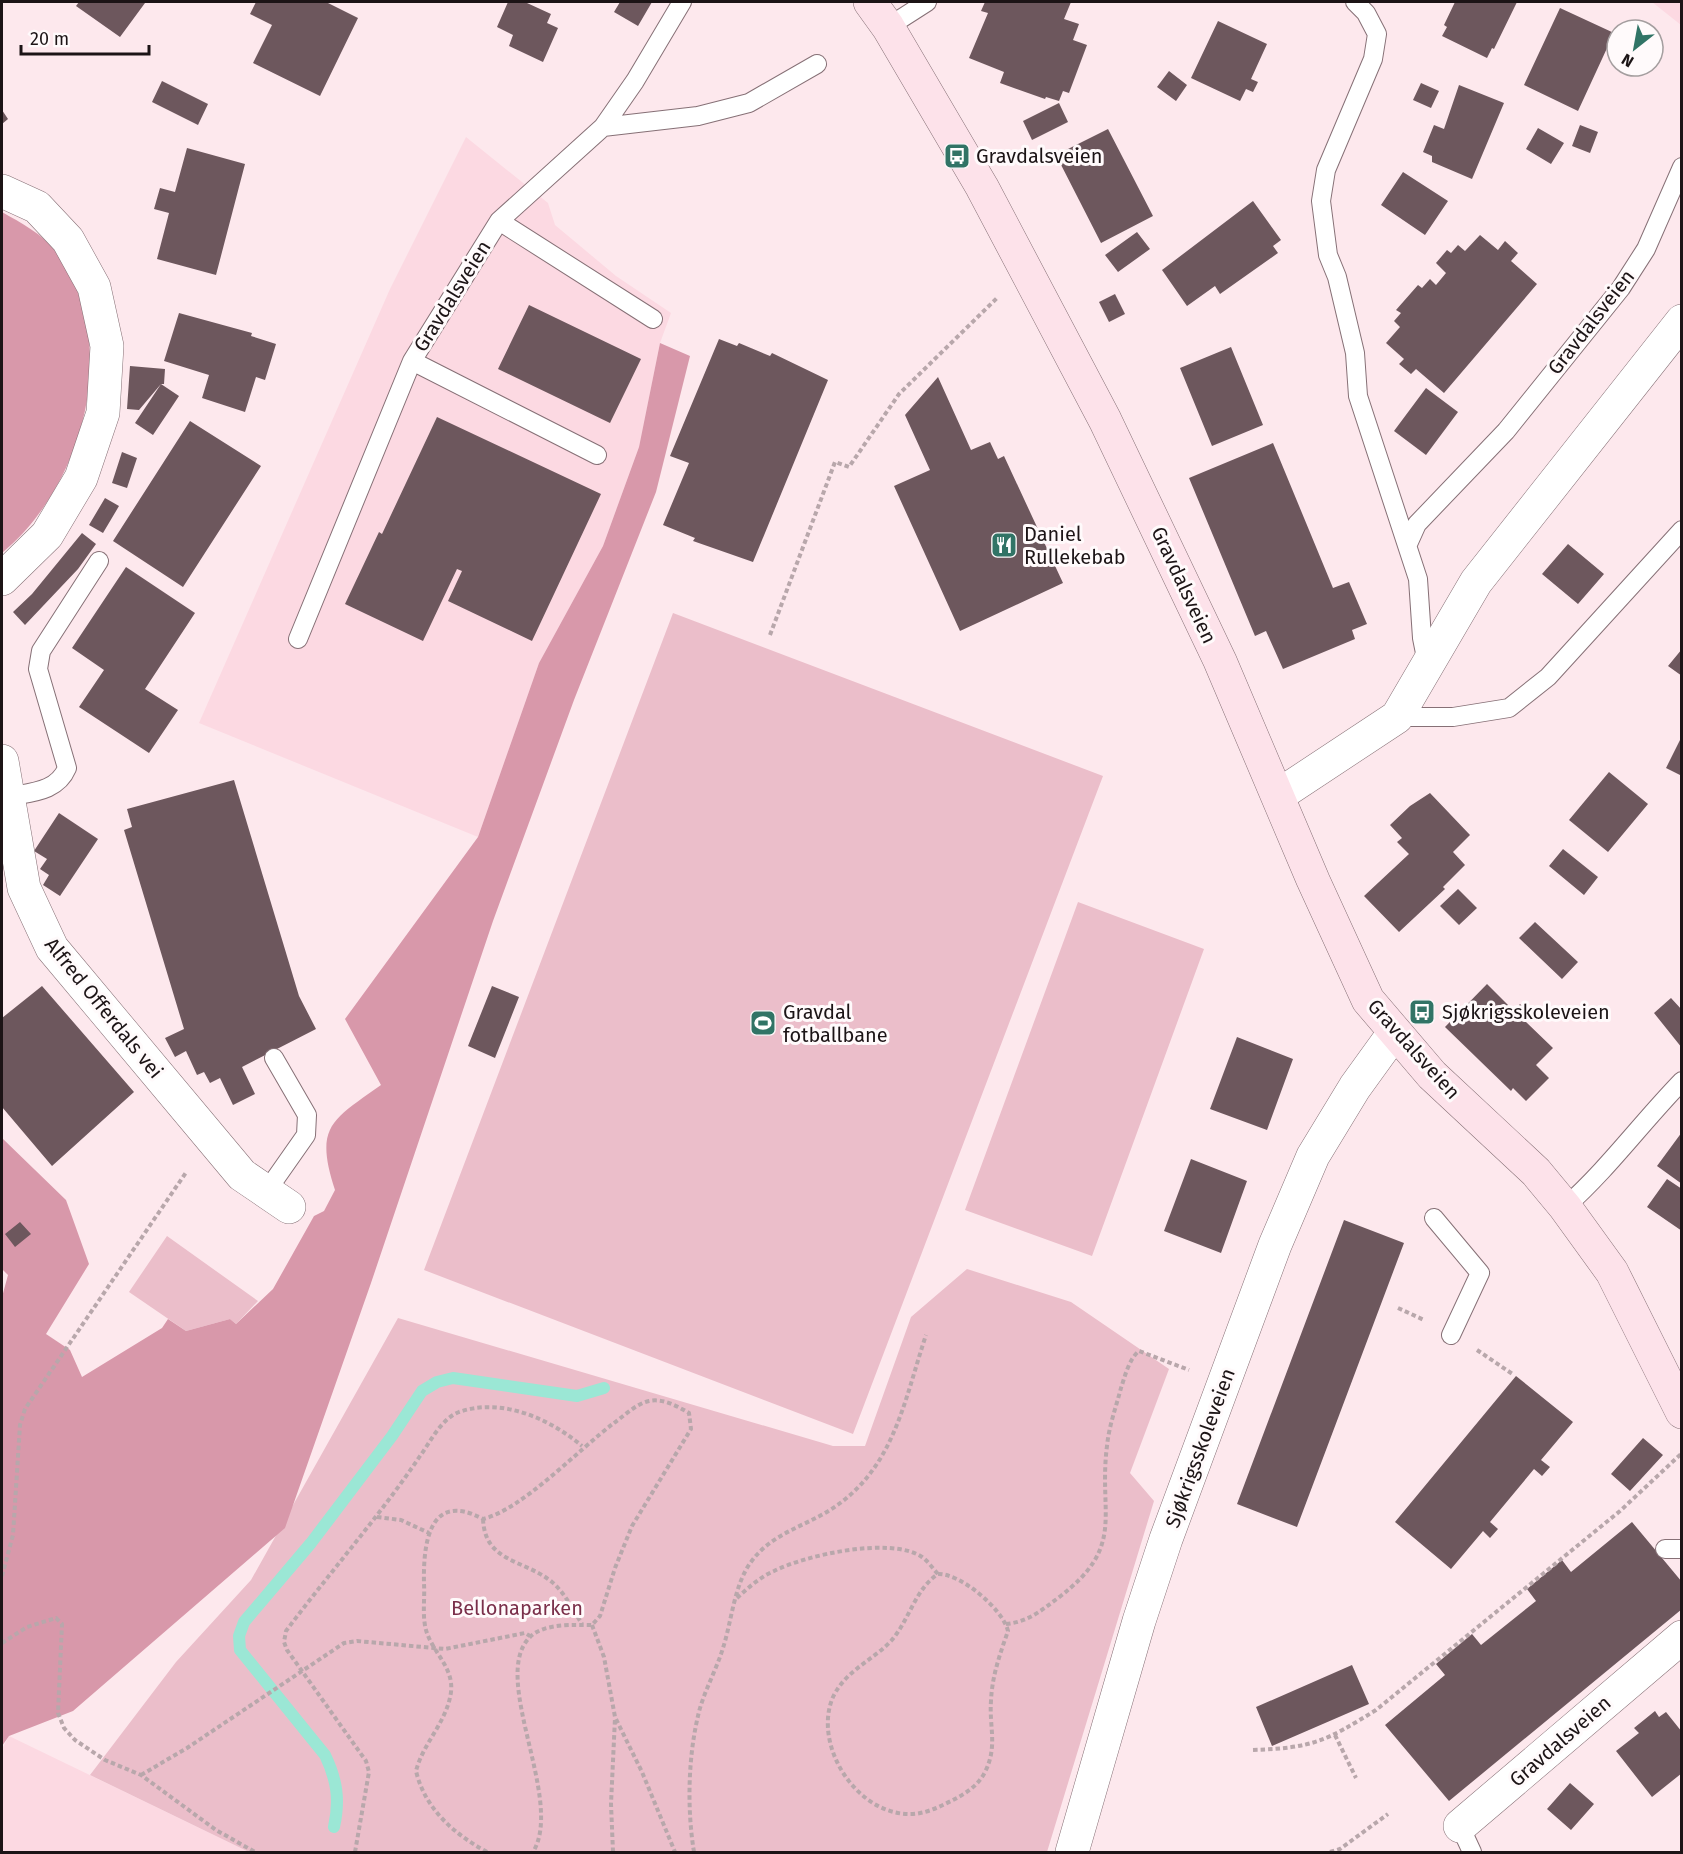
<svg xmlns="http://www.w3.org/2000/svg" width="1683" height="1854" viewBox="0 0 1683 1854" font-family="'Fira Sans',sans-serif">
<rect width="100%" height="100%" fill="#fde8ed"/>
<path fill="#fcd9e2" d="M 1652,2 L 1681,2 L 1681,25 Z
M 466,137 L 548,203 L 555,225 L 616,276 L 671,313 L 660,343 L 639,447 L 603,546 L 539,663 L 478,837 L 199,723 L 390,289 Z
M 9,1736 L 249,1852 L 2,1852 L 2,1749 Z"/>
<path fill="#ebbeca" d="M 673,613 L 1103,776 L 853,1434 L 424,1270 Z
M 1078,902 L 1204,949 L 1092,1256 L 965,1210 Z
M 167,1236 L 258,1301 L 236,1324 L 230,1319 L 186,1331 L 129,1292 Z
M 967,1269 L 1071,1302 L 1169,1369 L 1130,1473 L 1154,1501 L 1047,1852 L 249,1852 L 90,1775 L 176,1662 L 251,1580 L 398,1318 L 833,1446 L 865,1446 L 911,1317 Z"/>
<path fill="#d898aa" d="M 2,212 C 21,223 43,234 56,252 C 123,343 84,485 2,553 Z
M 660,343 L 690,356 L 656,492 L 574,700 L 493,921 L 371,1283 L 285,1528 L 73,1711 L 9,1736 L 2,1746 L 2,1297 L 8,1275 L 2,1269 L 2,1138 L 66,1200 L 89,1264 L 46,1334 L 70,1350 L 82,1377 L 162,1328 L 168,1319 L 186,1331 L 230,1319 L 236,1324 L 273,1289 L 314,1216 L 324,1211 L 335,1190 C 314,1126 332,1120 381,1085 L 345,1019 L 478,837 L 539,663 L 603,546 L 639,447 Z"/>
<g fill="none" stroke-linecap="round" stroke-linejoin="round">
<path stroke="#9be7d5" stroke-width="12" d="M 334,1827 C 340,1800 337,1780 325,1755 L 240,1650 L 239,1636 L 244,1622 L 311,1543 L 392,1436 L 422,1391 L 437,1382 L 453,1378 L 577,1396 L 604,1388"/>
</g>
<path fill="#6d575d" d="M 79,2 L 143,2 L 145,3 L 120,37 L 76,6 Z
M 256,2 L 326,2 L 358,18 L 320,96 L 253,63 L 272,25 L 250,14 Z
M 508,2 L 527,3 L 551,14 L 547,23 L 558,28 L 543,62 L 509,46 L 513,35 L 497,27 Z
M 620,2 L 652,2 L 638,26 L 614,12 Z
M 985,2 L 1071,2 L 1064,19 L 1079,24 L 1073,40 L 1087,45 L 1069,93 L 1063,91 L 1059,101 L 1046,97 L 1045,99 L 1000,83 L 1004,72 L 969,58 L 988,13 L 981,11 Z
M 1455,2 L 1517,2 L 1494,49 L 1492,48 L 1487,58 L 1442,36 L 1447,27 L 1444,25 Z
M 1560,8 L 1614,33 L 1578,111 L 1524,85 Z
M 1218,21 L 1267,44 L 1251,79 L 1258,82 L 1253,92 L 1246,89 L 1240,101 L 1191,78 Z
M 1169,71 L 1187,85 L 1176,101 L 1157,87 Z
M 162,81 L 208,104 L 198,125 L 152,102 Z
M 1421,83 L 1439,91 L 1431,108 L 1413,100 Z
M 1459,85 L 1504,103 L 1472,179 L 1432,162 L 1432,156 L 1423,152 L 1434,125 L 1444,129 Z
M 1059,103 L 1068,122 L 1032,140 L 1023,121 Z
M 2,110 L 8,119 L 2,124 Z
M 1580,125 L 1598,132 L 1590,153 L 1572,146 Z
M 1538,128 L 1564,143 L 1551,164 L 1526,149 Z
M 1108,129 L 1153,216 L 1101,243 L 1056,155 Z
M 187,148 L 245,164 L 216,275 L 157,259 L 169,213 L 154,209 L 160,188 L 175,192 Z
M 1403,172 L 1448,201 L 1425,235 L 1381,205 Z
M 1253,201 L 1281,240 L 1273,246 L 1278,253 L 1220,294 L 1215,286 L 1187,306 L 1162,270 Z
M 1137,232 L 1150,249 L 1118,272 L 1105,255 Z
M 1480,235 L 1498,250 L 1505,241 L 1518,253 L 1511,261 L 1537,284 L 1444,393 L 1416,369 L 1411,374 L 1399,364 L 1404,359 L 1386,343 L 1400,327 L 1394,321 L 1401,313 L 1396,310 L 1418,285 L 1422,288 L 1430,279 L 1436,285 L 1446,273 L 1436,263 L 1447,250 L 1451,253 L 1458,245 L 1465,251 Z
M 1115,294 L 1125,314 L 1109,322 L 1099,302 Z
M 529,305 L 641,359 L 610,423 L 498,369 Z
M 179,313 L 252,333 L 251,336 L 276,344 L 265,380 L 256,377 L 245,412 L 202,398 L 209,375 L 164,361 Z
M 719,339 L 737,346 L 739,343 L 770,356 L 772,353 L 828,380 L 753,562 L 693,541 L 695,538 L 663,525 L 689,463 L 670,456 Z
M 1231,347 L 1263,425 L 1212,446 L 1180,368 Z
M 130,366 L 165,369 L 164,384 L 161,384 L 179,396 L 153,435 L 135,423 L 161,384 L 139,410 L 127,409 Z
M 938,377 L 971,450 L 990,442 L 998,459 L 1004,456 L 1063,583 L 960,631 L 894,486 L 930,470 L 905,415 Z
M 1426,388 L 1458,412 L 1426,455 L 1394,431 Z
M 437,417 L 601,494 L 532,641 L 448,601 L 462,571 L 457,569 L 423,641 L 345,604 L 379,532 L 382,534 Z
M 190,421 L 261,466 L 183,587 L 113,541 Z
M 1273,443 L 1333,588 L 1349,582 L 1367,624 L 1352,630 L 1355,639 L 1283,669 L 1266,631 L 1255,636 L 1189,478 Z
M 122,452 L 137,458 L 127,488 L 112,483 Z
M 105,498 L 119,506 L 103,533 L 89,525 Z
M 82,533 L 96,544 L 78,569 L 25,625 L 13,612 L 32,594 Z
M 1568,544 L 1604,574 L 1578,604 L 1542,574 Z
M 126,567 L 195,613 L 145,689 L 178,710 L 149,753 L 79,707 L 104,670 L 72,648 Z
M 1682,649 L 1682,676 L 1668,666 Z
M 1682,736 L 1682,776 L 1666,768 Z
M 1609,772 L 1648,804 L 1608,852 L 1569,820 Z
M 234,780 L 299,996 L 316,1029 L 242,1067 L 255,1094 L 233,1105 L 220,1078 L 210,1083 L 204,1072 L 197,1075 L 186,1051 L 175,1057 L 165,1038 L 184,1029 L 124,830 L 132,827 L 127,809 Z
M 1430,793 L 1470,835 L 1453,852 L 1465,865 L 1443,887 L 1445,889 L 1399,932 L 1364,896 L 1409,854 L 1397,842 L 1402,838 L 1390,825 L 1410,806 Z
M 59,813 L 98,839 L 60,896 L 43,885 L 49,875 L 40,869 L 47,859 L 34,851 Z
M 1563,849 L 1598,877 L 1584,895 L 1549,866 Z
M 1458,889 L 1477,908 L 1459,925 L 1440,906 Z
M 1535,922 L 1578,962 L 1562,979 L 1519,938 Z
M 1487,984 L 1514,1011 L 1520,1004 L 1532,1016 L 1526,1022 L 1553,1048 L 1536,1065 L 1549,1078 L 1526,1101 L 1513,1088 L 1511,1091 L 1445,1027 Z
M 42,986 L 134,1092 L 52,1166 L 2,1107 L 2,1018 Z
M 492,986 L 519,997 L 495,1058 L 468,1046 Z
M 1671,998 L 1682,1010 L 1682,1048 L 1654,1013 Z
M 1237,1037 L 1293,1059 L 1267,1130 L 1210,1109 Z
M 1682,1132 L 1682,1184 L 1657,1166 Z
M 1191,1159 L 1247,1181 L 1221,1253 L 1164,1231 Z
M 1667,1179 L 1682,1189 L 1682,1231 L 1647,1207 Z
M 1344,1220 L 1404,1243 L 1297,1527 L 1237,1504 Z
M 20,1222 L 31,1234 L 15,1247 L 5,1234 Z
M 1516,1376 L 1573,1422 L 1541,1460 L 1550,1467 L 1542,1476 L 1534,1469 L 1490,1522 L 1498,1529 L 1490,1538 L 1483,1531 L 1451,1569 L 1395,1522 Z
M 1643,1438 L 1663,1455 L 1630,1491 L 1611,1474 Z
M 1632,1522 L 1682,1582 L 1682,1609 L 1449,1801 L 1385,1725 L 1445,1675 L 1436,1664 L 1472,1634 L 1481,1645 L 1536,1601 L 1527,1589 L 1562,1560 L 1571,1572 Z
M 1352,1665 L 1369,1704 L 1272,1746 L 1256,1707 Z
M 1655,1711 L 1659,1717 L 1666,1712 L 1682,1732 L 1682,1773 L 1652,1797 L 1616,1751 L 1639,1733 L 1634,1728 Z
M 1570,1783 L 1594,1804 L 1571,1830 L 1547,1809 Z"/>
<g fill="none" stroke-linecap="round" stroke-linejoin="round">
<g stroke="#867076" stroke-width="20">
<path id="service" d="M 1355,2 L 1366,13 L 1377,34 L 1373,59 L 1326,170 L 1321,201 L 1328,255 L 1337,277 L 1355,353 L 1358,396 L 1418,579 L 1422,638 L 1427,663
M 888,27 L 927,2
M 603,127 L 698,116 L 749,103 L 817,64
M 499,221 L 653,319
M 412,361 L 597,455
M 1408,544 L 1417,524 L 1506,431 L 1621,288 L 1646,249 L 1682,167
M 298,639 L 412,361 L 499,221 L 603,127 L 635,81 L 682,2
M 1397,717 L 1453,717 L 1509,708 L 1548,677 L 1682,530
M 8,797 C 31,792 57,792 67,768 L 38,669 L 41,651 L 99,561
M 266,1192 L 306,1135 L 307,1115 L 274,1058
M 1565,1207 C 1608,1169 1642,1122 1682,1081
M 1434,1218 L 1480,1273 L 1451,1335
M 1665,1549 L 1682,1549
M 1460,1826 L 1472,1852"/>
</g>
<g stroke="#867076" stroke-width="34">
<path id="minor" d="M 2,191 L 37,207 L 68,240 L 94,287 L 107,346 L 103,413 L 81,478 L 47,535 L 2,579
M 2,761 L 24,888 L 52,948 L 242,1175 L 289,1207
M 1279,795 L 1397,717 L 1476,582 L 1682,321
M 1460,1826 L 1682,1637
M 1072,1852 L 1139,1621 L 1166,1539 L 1275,1245 L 1313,1156 L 1355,1087 L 1394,1033"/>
</g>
<g stroke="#867076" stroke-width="34">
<path id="secondary" d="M 870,2 L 888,27 L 982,187 L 1105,420 L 1220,661 L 1313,880 L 1368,1000 L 1432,1075 L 1536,1172 L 1565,1207 L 1612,1272 L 1682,1412"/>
</g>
<path stroke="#b8a7ab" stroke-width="4" stroke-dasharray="4.5 3" stroke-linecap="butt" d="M 770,635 L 835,462 L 849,467 L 899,394 L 998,297
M 1398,1308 L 1424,1320
M 1477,1350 L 1514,1375
M 377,1517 L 401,1520 L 429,1533
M 483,1519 C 485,1563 524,1559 552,1582 C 565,1593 573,1610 582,1624
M 938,1574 C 960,1573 1003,1609 1008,1631 C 1000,1654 992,1676 991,1701 C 989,1727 998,1746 985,1772 C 978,1786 965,1794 951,1801 C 939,1807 927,1813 913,1814 C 858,1817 812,1746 833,1697 C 846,1670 872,1661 891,1641 C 909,1621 915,1589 938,1574 Z
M 2,1576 L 13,1535 L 20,1425 L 25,1409 L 187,1171
M 737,1598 C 748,1588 760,1577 774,1571 C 806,1555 891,1536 922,1557 C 929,1562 933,1569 938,1574
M 1006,1624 C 1028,1622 1042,1610 1058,1598 C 1127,1546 1098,1516 1107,1446 C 1109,1426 1116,1407 1121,1388 C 1125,1376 1129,1359 1139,1351 L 1189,1370
M 592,1625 L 604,1657 L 615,1717 L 642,1772 L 675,1852
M 2,1643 L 27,1627 L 56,1618 L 62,1624 L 58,1713 L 64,1728 L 75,1740 L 105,1760 L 141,1775 L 216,1830 L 255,1852
M 1335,1735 L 1356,1778
M 1253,1750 C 1313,1748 1326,1741 1376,1710 L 1620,1511 L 1682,1453
M 141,1775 L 187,1748 L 344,1643 L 357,1641 L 445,1649 L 525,1633 L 530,1636
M 355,1852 L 369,1772 L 366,1761 L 287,1650 L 284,1642 L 286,1631 C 330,1572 379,1517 420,1456 C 431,1441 441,1419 459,1412 C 502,1397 550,1419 582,1446
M 487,1852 C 454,1834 425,1809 416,1771 C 423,1743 447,1722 451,1692 C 454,1667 432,1652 426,1630 C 422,1615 425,1599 424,1584 C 423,1544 429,1490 483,1519 C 523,1509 578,1450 614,1423 C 625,1415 636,1404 649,1401 C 663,1398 677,1406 689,1413 L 691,1429 L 632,1526 L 615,1568 L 600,1616 L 592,1625 C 574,1625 544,1623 530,1637 C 489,1677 565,1800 533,1852
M 613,1852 L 611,1804 L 615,1718
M 694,1852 C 687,1810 688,1758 698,1716 C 703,1693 716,1671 723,1648 C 732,1620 734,1585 751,1562 C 771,1534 803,1527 830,1510 C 894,1470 904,1401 926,1335
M 1330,1852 L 1340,1849 L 1388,1814"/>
<use href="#service" stroke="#fff" stroke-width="18"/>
<use href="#minor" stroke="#fff" stroke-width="33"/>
<use href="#secondary" stroke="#fde2ea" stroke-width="33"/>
</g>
<defs>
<g id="bus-square" transform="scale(1.35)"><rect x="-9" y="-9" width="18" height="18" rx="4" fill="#317466" stroke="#fffafb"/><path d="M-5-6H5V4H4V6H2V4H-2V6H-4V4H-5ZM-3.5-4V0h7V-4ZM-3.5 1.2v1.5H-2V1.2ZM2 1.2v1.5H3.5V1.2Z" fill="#fff"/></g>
<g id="restaurant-square" transform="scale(1.35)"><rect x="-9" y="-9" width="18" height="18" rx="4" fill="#317466" stroke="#fffafb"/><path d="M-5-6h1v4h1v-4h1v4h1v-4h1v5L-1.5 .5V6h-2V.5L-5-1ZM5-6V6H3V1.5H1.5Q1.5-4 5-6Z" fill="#fff"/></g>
<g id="stadium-square" transform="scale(1.35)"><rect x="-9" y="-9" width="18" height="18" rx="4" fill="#317466" stroke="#fffafb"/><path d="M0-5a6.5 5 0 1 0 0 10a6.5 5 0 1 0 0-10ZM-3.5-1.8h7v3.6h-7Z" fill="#fff"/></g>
</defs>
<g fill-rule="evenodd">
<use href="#bus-square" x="957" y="156"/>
<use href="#restaurant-square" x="1004" y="545"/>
<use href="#bus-square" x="1422" y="1012"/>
<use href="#stadium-square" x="763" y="1023"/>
</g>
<g text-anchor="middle" stroke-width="6" stroke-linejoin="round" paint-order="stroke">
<g font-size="20" fill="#1c1416" stroke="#fffafb" text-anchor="start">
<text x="976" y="163">Gravdalsveien</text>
<text x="1024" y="541">Daniel<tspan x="1024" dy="23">Rullekebab</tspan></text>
<text x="783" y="1019">Gravdal<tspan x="783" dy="23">fotballbane</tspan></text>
<text x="1442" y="1019">Sjøkrigsskoleveien</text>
</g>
<g font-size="20" fill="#1c1416" stroke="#fffafb">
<text transform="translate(452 296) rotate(-58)" y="7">Gravdalsveien</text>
<text transform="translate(1591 322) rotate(-52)" y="7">Gravdalsveien</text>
<text transform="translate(1184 585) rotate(65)" y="7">Gravdalsveien</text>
<text transform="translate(104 1008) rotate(51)" y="7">Alfred Offerdals vei</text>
<text transform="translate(1414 1049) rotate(48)" y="7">Gravdalsveien</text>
<text transform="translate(1200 1448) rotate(-70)" y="7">Sjøkrigsskoleveien</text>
<text transform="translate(1560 1741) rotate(-41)" y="7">Gravdalsveien</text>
</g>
<g font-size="20" fill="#7a2f4a" stroke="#fffafb">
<text x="517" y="1615">Bellonaparken</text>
</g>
</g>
<rect width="1683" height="1854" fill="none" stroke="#1c1416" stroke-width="6"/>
<g transform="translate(1635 48) rotate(211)"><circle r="28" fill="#fffafb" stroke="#a49e9f" stroke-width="1.5"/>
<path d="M0-4.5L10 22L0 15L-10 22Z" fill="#317466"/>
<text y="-9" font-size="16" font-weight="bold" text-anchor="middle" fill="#1c1416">N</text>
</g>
<path d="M21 45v9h128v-9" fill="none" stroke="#1c1416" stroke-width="3"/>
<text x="30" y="45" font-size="18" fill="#1c1416" stroke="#fffafb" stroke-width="4.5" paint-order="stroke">20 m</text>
</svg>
